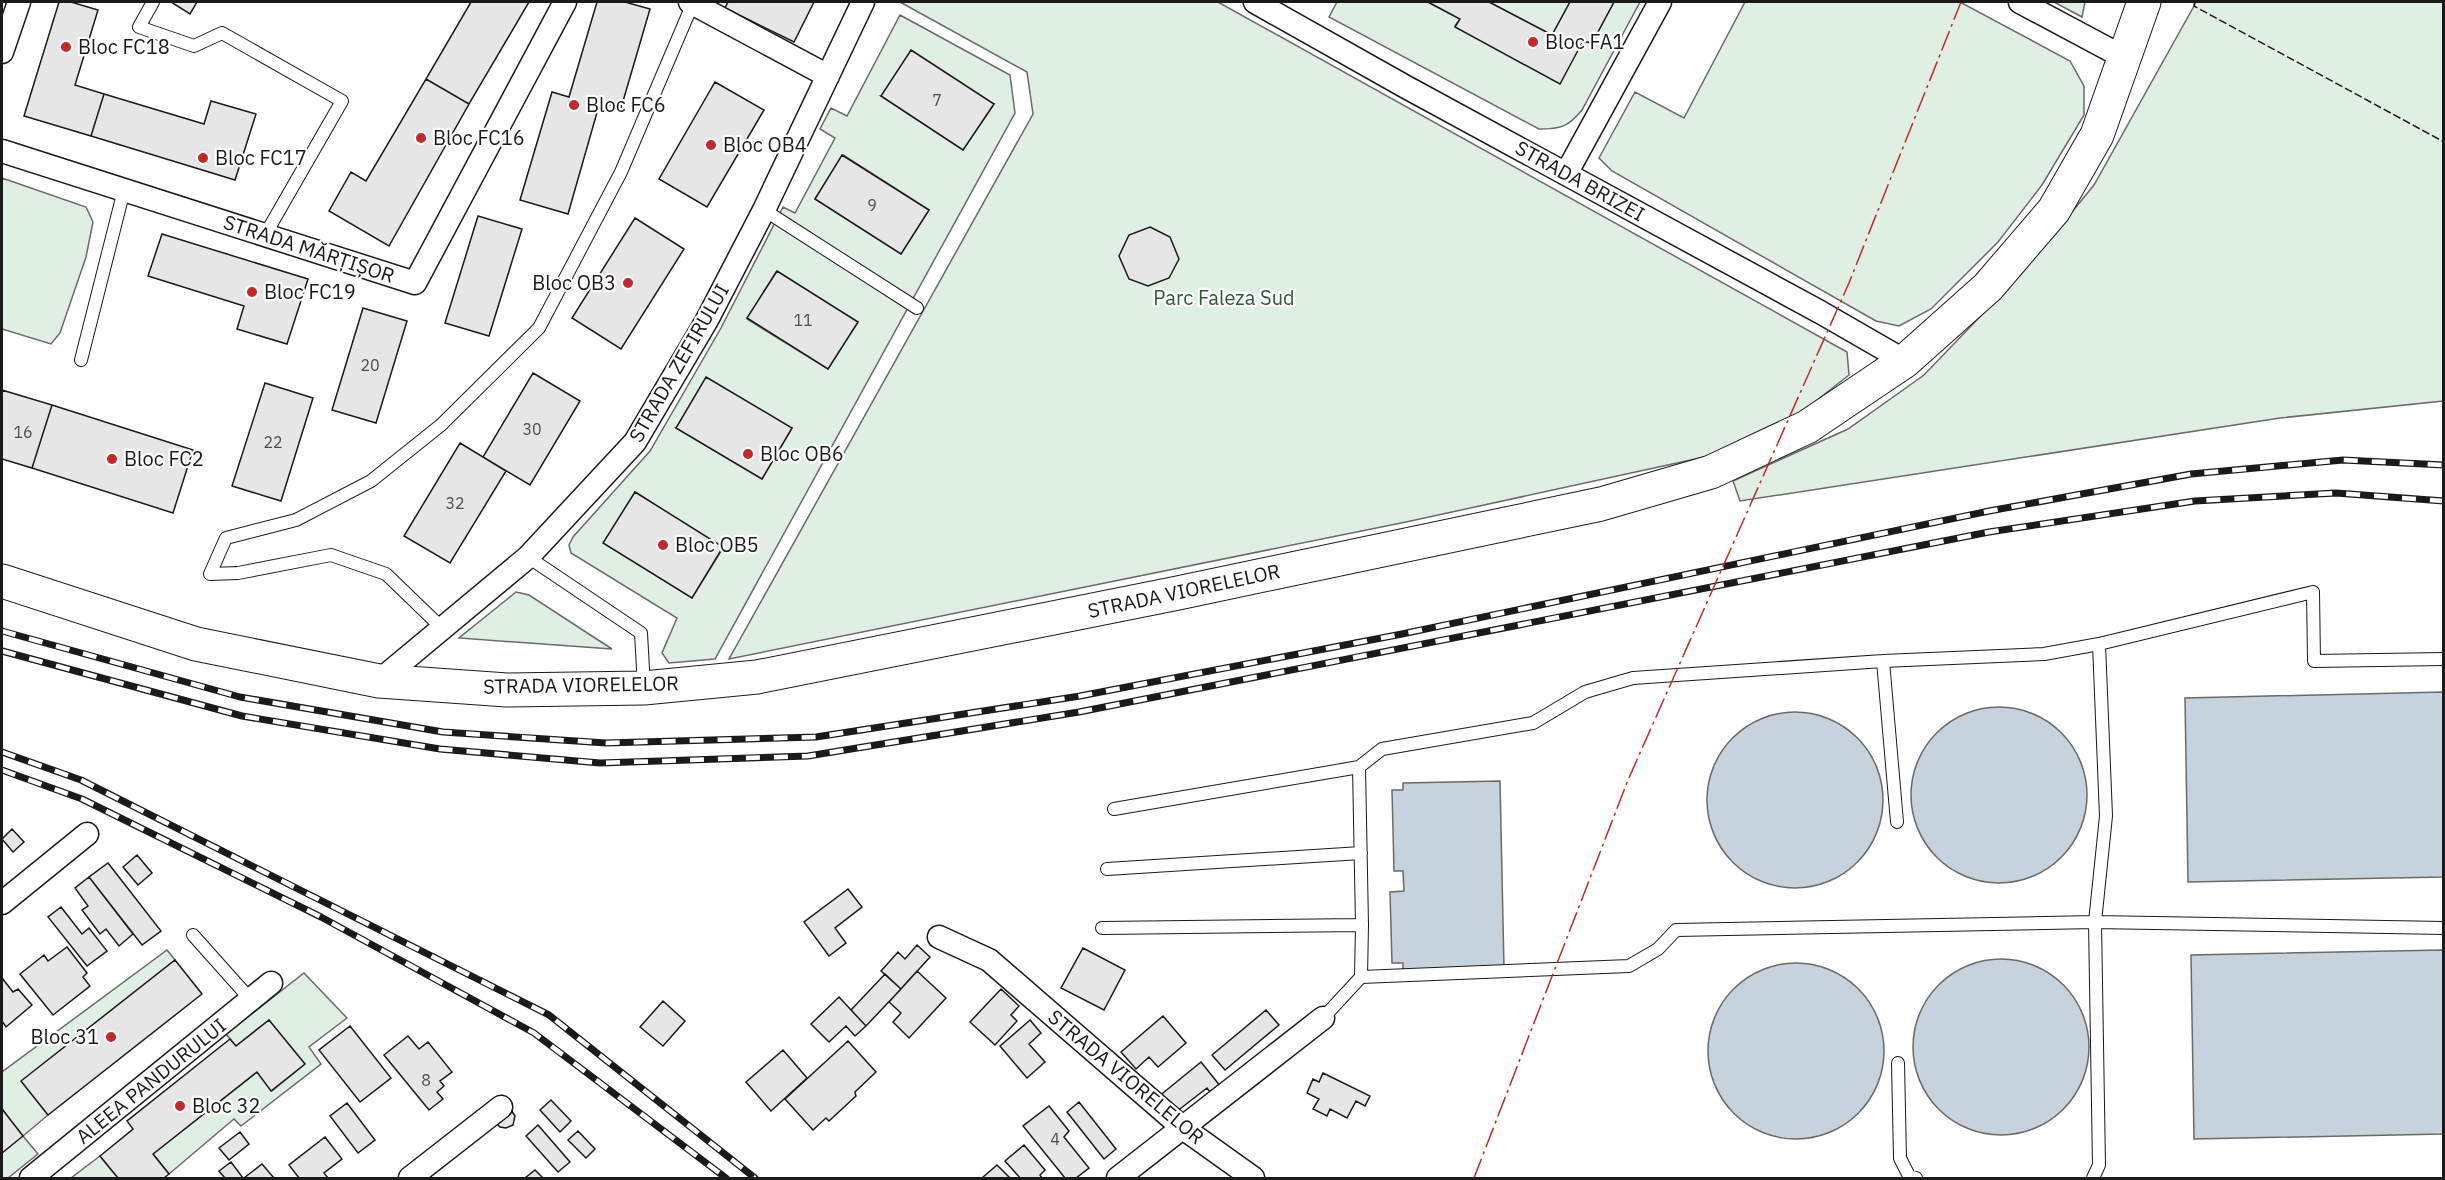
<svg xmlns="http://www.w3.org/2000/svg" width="2445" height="1180" viewBox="0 0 2445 1180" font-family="'IBM Plex Sans',sans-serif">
<rect width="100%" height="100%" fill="#fff"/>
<path fill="#e0efe3" stroke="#6a6a6a" stroke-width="1.5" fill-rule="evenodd" d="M 900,2 L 1218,2 L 1847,352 L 1849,375 L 1798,415 L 1709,456 L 1406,522 L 729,659 L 1033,114 L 1027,72 Z
M 1337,2 L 1428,2 L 1460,19 L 1455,26 L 1592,43 L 1614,2 L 1640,2 L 1582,110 C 1568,127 1561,129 1539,129 L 1329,17 Z
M 1489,2 L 1570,2 L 1552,35 Z
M 1745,2 L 1960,2 L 2070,61 L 2084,86 L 2084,115 L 2042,185 L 1998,242 L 1931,309 L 1899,326 L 1876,321 L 1612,171 L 1599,158 L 1635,92 L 1684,118 Z
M 2054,2 L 2085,2 L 2082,17 Z
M 2195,2 L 2443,2 L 2443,401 L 2280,418 L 1740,501 L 1733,481 L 1848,429 L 1924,375 L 2022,273 L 2094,185 L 2194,6 Z
M 900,15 L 1010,75 L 1015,113 L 715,659 L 669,663 L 662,653 L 677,618 L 571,553 L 569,545 L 573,537 L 650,451 L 721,328 L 783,207 L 795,213 L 835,138 L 820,129 L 831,108 L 847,116 ZM 881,96 L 994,104 L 963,150 ZM 843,155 L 929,210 L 901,254 L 815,199 ZM 776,272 L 858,322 L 828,369 L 747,319 ZM 676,428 L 792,428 L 762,479 ZM 635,492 L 723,548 L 692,598 L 604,543 Z
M 2,178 L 86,207 L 93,222 L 86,257 L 60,333 L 51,344 L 2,329 Z
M 516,592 L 529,595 L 612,649 L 459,638 Z
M 167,950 L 175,960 L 22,1081 L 48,1115 L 23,1136 L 38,1154 L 8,1178 L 2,1178 L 2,1153 L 22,1136 L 2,1109 L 2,1072 Z
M 304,973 L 347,1018 L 309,1047 L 321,1064 L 241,1126 L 234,1119 L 169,1174 L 153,1154 L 257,1072 L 272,1091 L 304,1065 L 269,1020 L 236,1046 L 226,1034 Z
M 100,1156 L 118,1178 L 71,1178 Z"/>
<path fill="#c6d2dc" stroke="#6a6a6a" stroke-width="1.5" d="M 2443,692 L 2443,877 L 2188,882 L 2185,698 Z
M1911 795a88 88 0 1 1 176 0a88 88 0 1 1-176 0Z
M1707 800a88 88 0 1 1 176 0a88 88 0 1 1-176 0Z
M 1500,781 L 1504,968 L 1403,970 L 1403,963 L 1392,963 L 1390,892 L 1404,891 L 1403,871 L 1394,871 L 1392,790 L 1403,790 L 1403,783 Z
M 2443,950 L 2443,1134 L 2194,1139 L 2191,955 Z
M1913 1047a88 88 0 1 1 176 0a88 88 0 1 1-176 0Z
M1708 1051a88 88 0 1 1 176 0a88 88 0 1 1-176 0Z"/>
<path fill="#e6e6e6" stroke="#1a1a1a" stroke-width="1.5" d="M 59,2 L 71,2 L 98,10 L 75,85 L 104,94 L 91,136 L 24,116 Z
M 171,2 L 197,2 L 190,14 Z
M 471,2 L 529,2 L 469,104 L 426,79 Z
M 597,2 L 625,2 L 650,9 L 621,108 L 600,102 L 568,214 L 520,200 L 552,92 L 569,97 Z
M 728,2 L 814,2 L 794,42 L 725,8 Z
M 1428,2 L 1489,2 L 1552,35 L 1570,2 L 1614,2 L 1592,43 L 1583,41 L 1560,84 L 1455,27 L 1460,19 Z
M 911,50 L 994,104 L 963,150 L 881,96 Z
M 426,79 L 469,104 L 389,246 L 329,211 L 351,172 L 366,181 Z
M 715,82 L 764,110 L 707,207 L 659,179 Z
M 104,94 L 204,124 L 211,101 L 256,114 L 235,180 L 91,136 Z
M 842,155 L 929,210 L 901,254 L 815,199 Z
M 478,216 L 522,229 L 489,336 L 445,323 Z
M 635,218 L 684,249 L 621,349 L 572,318 Z
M 1150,227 L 1170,237 L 1179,259 L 1169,278 L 1148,286 L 1129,279 L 1119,256 L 1129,235 Z
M 162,234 L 308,279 L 287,344 L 237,329 L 244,306 L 148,276 Z
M 777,271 L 858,322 L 828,369 L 747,318 Z
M 363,308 L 407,321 L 376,423 L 332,410 Z
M 533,373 L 580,401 L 530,485 L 483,457 Z
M 706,377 L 792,428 L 762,479 L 676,428 Z
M 265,383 L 313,398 L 281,501 L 232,486 Z
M 2,390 L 52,405 L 32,468 L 2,459 Z
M 52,405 L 193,450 L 173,513 L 32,468 Z
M 460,443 L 506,471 L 450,563 L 404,536 Z
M 635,492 L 723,547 L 692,598 L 603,543 Z
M 12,829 L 24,842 L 13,852 L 2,839 Z
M 137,855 L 152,873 L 138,885 L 123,867 Z
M 108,863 L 161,931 L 142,945 L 89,877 Z
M 89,877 L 133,934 L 119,946 L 106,929 L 100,934 L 82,910 L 88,906 L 75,888 Z
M 848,889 L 862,907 L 835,928 L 846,943 L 829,956 L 804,922 Z
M 61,907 L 82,934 L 89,928 L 107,951 L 87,966 L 48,917 Z
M 917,945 L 930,957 L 901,989 L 881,971 L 898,952 L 905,959 Z
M 67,947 L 87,973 L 83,977 L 90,986 L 53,1015 L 20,974 L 44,955 L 48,961 Z
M 1083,948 L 1125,970 L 1104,1010 L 1061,988 Z
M 175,960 L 202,994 L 48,1115 L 21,1081 Z
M 917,971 L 946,998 L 909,1038 L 893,1022 L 901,1013 L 889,1002 Z
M 885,974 L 901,989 L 866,1026 L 851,1010 Z
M 2,978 L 13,992 L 18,989 L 32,1005 L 6,1027 L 2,1021 Z
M 1001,989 L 1019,1006 L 1011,1015 L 1017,1021 L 995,1045 L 970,1022 Z
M 839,997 L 866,1026 L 855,1036 L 846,1026 L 829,1042 L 811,1024 Z
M 663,1001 L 685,1021 L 663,1046 L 640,1027 Z
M 1266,1010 L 1279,1025 L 1225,1070 L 1212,1055 Z
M 1163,1016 L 1186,1043 L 1158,1067 L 1149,1057 L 1136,1069 L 1121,1052 Z
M 269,1020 L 305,1064 L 271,1091 L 257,1072 L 153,1154 L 169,1174 L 164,1178 L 118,1178 L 100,1156 L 133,1129 L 127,1121 L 230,1039 L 236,1046 Z
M 1030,1020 L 1041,1033 L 1029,1044 L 1045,1062 L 1027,1078 L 1000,1046 Z
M 350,1026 L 391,1078 L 360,1102 L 319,1050 Z
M 408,1036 L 419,1049 L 428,1042 L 452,1072 L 440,1081 L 444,1086 L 437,1092 L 443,1099 L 429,1110 L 384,1055 Z
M 848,1041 L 876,1072 L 855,1092 L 856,1096 L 829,1121 L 826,1118 L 813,1130 L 785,1099 Z
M 783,1050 L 807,1078 L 771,1111 L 746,1082 Z
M 1201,1062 L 1221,1087 L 1212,1095 L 1207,1088 L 1172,1115 L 1158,1097 Z
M 1323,1073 L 1370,1096 L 1365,1106 L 1356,1101 L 1347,1118 L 1330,1109 L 1327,1116 L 1313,1109 L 1319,1099 L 1307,1093 L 1313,1079 L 1319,1082 Z
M 551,1100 L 571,1121 L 560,1132 L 540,1110 Z
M 1079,1102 L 1116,1149 L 1104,1159 L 1067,1112 Z
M 347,1103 L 375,1140 L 358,1153 L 330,1116 Z
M 1049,1106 L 1069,1131 L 1064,1137 L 1089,1168 L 1076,1178 L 1065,1178 L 1023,1126 Z
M 2,1109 L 23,1136 L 2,1153 Z
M 511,1110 L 515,1116 L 513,1125 L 506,1128 L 500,1127 L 495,1122 Z
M 538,1125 L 570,1162 L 558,1172 L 526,1136 Z
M 578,1131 L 595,1149 L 586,1158 L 568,1140 Z
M 240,1132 L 249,1144 L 229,1160 L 219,1148 Z
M 325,1137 L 342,1159 L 324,1173 L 328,1178 L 299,1178 L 289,1165 Z
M 1024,1145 L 1045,1170 L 1040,1175 L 1042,1178 L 1020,1178 L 1005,1161 Z
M 231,1162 L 243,1178 L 225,1178 L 219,1171 Z
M 262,1164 L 274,1178 L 244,1178 Z
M 997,1165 L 1010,1178 L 982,1178 Z
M 535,1170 L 543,1178 L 525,1178 Z"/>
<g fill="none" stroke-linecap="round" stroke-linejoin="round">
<g stroke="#1a1a1a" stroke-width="14">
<path id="lane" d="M 153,2 L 139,27 L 194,46 L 222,33 L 342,101 L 265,235
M 764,210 L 917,308
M 81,360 L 124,190
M 528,557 L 641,633 L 644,687
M 442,628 L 386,574 L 331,555 L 238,573 L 210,574 L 226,538 L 296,520 L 371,481 L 441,425 L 539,328 L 621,172 L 693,3
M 1883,661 L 1897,822
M 1359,767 L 1362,925
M 1114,809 L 1359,767 L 1382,749 L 1533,723 L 1585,692 L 1633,678 L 1883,661 L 2044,654 L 2099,644 L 2313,592 L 2314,661 L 2444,659
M 1107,869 L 1361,853
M 1102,928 L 1362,925 L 1361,977 L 1323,1018
M 193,935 L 251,1000
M 1361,977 L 1629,966 L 1658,949 L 1676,930 L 2095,922 L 2444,928
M 1898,1063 L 1900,1158 L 1909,1176 L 1916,1178
M 2093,1178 L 2099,1165 L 2095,922 L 2106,816 L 2099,644"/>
</g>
<g stroke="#1a1a1a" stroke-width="25">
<path id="street" d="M 690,2 L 828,76
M 1255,2 L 1406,87 L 1820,312 L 1905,361
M 2020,2 L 2125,58
M 2,52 L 19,2
M 2,151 L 415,283 L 565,2
M 1566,174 L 1660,2
M 379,681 L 528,557 L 635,442 L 707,320 L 764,210 L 863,2
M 2,903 L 87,834
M 939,937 L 989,960 L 1183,1128 L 1253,1178
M 31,1178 L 271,983
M 410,1178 L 501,1107
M 1118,1178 L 1323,1018"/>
</g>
<g stroke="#1a1a1a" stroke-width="35">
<path id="secondary" d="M 2,581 L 196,644 L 379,681 L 507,690 L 644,688 L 757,677 L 1178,593 L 1601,504 L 1711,472 L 1807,427 L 1905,361 L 1988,287 L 2054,210 L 2097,135 L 2144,2"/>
</g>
<use href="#lane" stroke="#fff" stroke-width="12"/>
<use href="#street" stroke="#fff" stroke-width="22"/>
<use href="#secondary" stroke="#fff" stroke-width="33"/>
<g stroke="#1a1a1a" stroke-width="7">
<path id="rail" d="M 2,631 L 240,697 L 443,732 L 606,743 L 816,737 L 1080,696 L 1402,634 L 1989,511 L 2191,474 L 2343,460 L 2444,465
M 2,651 L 242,716 L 440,749 L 600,763 L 808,756 L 1079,712 L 1989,532 L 2195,501 L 2336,493 L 2444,501
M 2,752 L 81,780 L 549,1015 L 755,1178
M 2,770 L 82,799 L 321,917 L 534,1033 L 726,1178"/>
</g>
<use href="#rail" stroke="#fff" stroke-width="4.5" stroke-dasharray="14" stroke-linecap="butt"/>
<path stroke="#1a1a1a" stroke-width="1.5" stroke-dasharray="8 3" stroke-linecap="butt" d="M 2195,2 L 2194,6 L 2444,142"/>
<path stroke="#c62828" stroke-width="1.5" stroke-dasharray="21 4.5 3 4.5" stroke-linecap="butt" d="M 1474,1178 L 1628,780 L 1849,283 L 1961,2"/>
</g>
<g fill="#c62828" stroke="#fff" stroke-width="2">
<circle cx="1533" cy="42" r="6"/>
<circle cx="66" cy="47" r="6"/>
<circle cx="574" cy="105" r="6"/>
<circle cx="421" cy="138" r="6"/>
<circle cx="711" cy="145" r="6"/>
<circle cx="203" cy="158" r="6"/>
<circle cx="628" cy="283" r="6"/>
<circle cx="252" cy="292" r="6"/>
<circle cx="748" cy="454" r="6"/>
<circle cx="112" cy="459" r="6"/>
<circle cx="663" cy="545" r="6"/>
<circle cx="111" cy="1037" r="6"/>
<circle cx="180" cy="1106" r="6"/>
</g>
<g text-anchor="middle" stroke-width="4.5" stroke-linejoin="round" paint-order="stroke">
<g font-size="16" fill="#4d4d4d">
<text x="937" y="106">7</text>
<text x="872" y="211">9</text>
<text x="803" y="326">11</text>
<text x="370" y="371">20</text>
<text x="532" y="435">30</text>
<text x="23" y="438">16</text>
<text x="273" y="448">22</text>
<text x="455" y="509">32</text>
<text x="426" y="1086">8</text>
<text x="1055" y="1145">4</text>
</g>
<g font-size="20" fill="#1a1a1a" stroke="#fff" text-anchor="start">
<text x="1545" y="49">Bloc FA1</text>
<text x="78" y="54">Bloc FC18</text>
<text x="586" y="112">Bloc FC6</text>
<text x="433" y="145">Bloc FC16</text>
<text x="723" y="152">Bloc OB4</text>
<text x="215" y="165">Bloc FC17</text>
<text x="616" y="290" text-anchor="end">Bloc OB3</text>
<text x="264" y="299">Bloc FC19</text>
<text x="760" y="461">Bloc OB6</text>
<text x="124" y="466">Bloc FC2</text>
<text x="675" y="552">Bloc OB5</text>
<text x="99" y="1044" text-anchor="end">Bloc 31</text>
<text x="192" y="1113">Bloc 32</text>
</g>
<g font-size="20" fill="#1a1a1a" stroke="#fff">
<text transform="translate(1580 181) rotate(29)" y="7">STRADA BRIZEI</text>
<text transform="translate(309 249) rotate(18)" y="7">STRADA MĂRȚIȘOR</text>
<text transform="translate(679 363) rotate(-60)" y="7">STRADA ZEFIRULUI</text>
<text transform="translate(1184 591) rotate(-12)" y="7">STRADA VIORELELOR</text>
<text transform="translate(581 685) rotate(-1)" y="7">STRADA VIORELELOR</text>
<text transform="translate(1126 1077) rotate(40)" y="7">STRADA VIORELELOR</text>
<text transform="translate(151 1081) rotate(-39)" y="7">ALEEA PANDURULUI</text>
</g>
<g font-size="20" fill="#2b5a34" stroke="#fff">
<text x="1224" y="305">Parc Faleza Sud</text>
</g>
</g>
<rect width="2445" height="1180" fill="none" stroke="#1a1a1a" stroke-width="6"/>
</svg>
